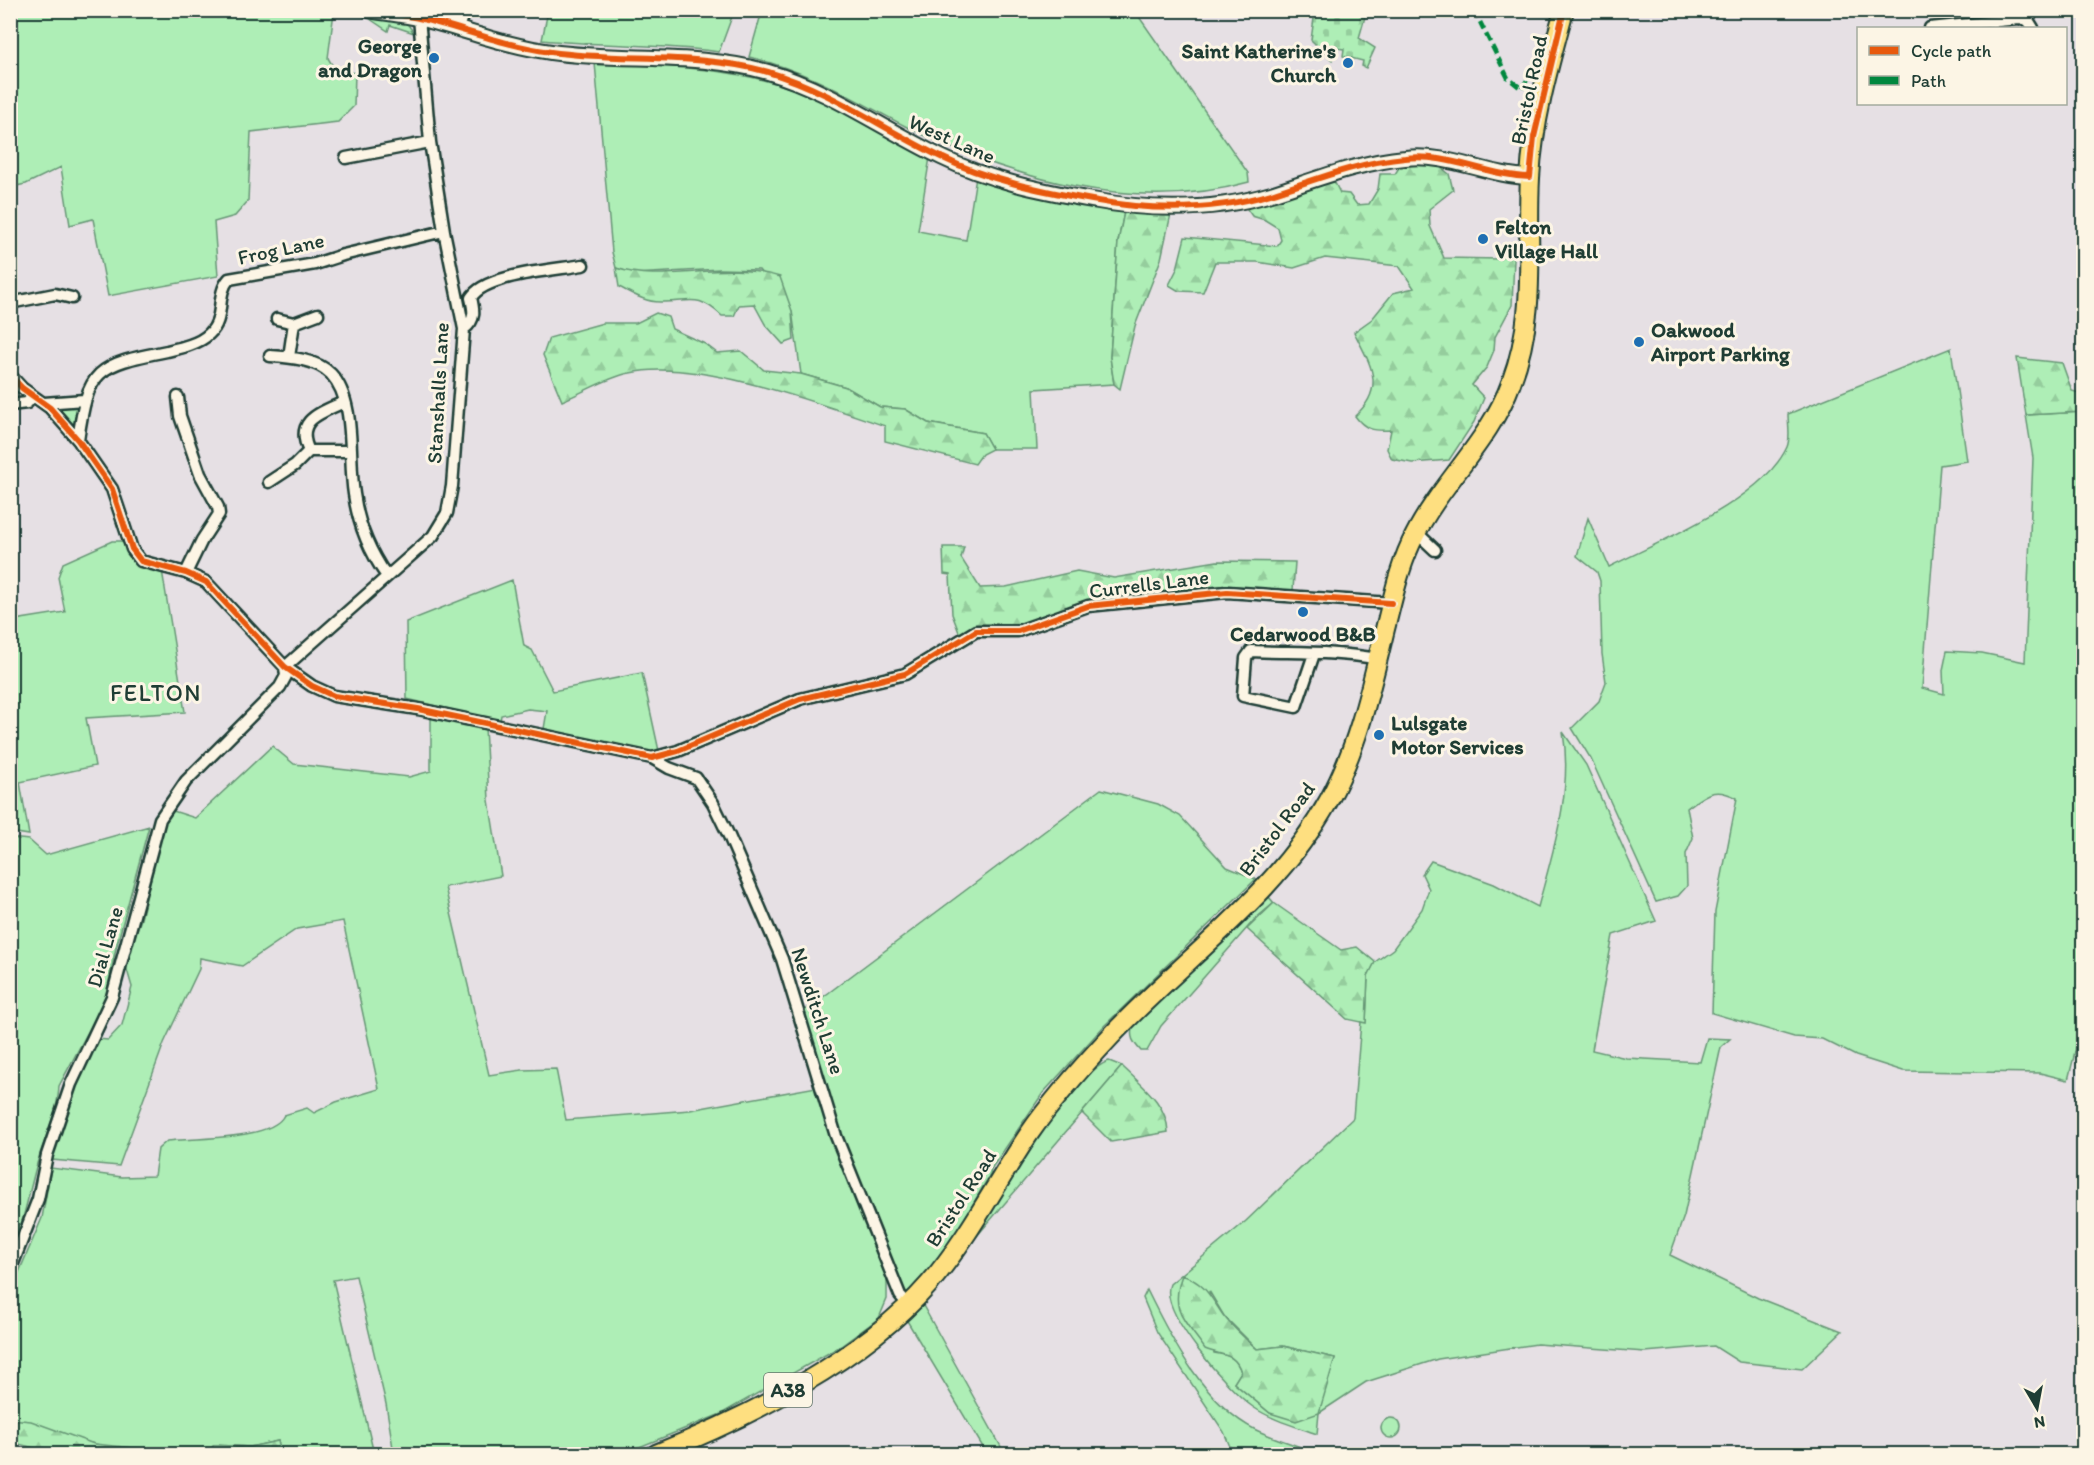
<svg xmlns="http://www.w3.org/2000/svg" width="2094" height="1465" viewBox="0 0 2094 1465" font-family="Itim,sans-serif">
<defs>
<pattern id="forest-firs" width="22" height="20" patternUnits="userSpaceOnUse" patternTransform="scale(1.5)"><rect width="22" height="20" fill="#aeeeb6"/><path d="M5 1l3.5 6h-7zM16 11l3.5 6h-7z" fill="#95cd9d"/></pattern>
<pattern id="cemetery-stones" width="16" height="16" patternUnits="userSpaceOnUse" patternTransform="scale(1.5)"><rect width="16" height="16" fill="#aeeeb6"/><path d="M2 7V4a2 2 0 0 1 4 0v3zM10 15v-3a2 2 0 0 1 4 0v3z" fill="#95cd9d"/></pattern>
</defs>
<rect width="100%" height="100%" fill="#e6e0e4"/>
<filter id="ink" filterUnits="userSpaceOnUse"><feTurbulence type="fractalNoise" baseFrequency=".0167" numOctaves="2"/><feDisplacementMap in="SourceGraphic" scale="12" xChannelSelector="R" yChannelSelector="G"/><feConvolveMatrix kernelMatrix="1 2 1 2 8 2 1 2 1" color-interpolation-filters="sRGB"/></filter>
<g filter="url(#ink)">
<path fill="#aeeeb6" stroke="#669675" stroke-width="1.5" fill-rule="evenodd" d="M 326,10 L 334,12 L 328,58 L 335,70 L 355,73 L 354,106 L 338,122 L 251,132 L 248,201 L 235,216 L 214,222 L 218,276 L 108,296 L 93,219 L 70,225 L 61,167 L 26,184 L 11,187 L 11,11 Z
M 548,11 L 548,10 L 734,11 L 719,52 C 661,44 601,46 542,40 Z
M 762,11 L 1135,11 L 1248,173 L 1249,182 C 1135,214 1011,179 907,127 C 855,100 807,70 749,57 Z
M 370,19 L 406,22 L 414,33 L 390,25 L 388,31 Z
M 595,63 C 648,66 703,66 755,78 C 818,92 874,126 930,157 L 918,231 L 966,240 L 976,177 L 1081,205 L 1124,212 L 1118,242 L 1110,357 L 1114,384 L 1034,389 L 1037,449 L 992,449 L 983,433 L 928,423 L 905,409 L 880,407 L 846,387 L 801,374 L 792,311 L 759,270 L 720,269 L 634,274 L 616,268 L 612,252 Z
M 1951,348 L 1967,461 L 1940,465 L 1922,688 L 1944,694 L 1943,670 L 1947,651 L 1982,653 L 2025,662 L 2033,458 L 2026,415 L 2083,412 L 2084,1017 L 2068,1080 L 2040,1073 L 1903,1071 L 1856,1056 L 1822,1039 L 1794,1037 L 1712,1013 L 1715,912 L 1737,798 C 1714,786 1706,794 1687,808 L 1693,838 L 1686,854 L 1687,886 L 1678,896 L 1656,902 L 1591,759 L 1572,728 L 1599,701 L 1606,682 L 1602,654 L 1600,581 L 1597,572 L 1577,556 L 1588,518 L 1609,567 C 1660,541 1763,500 1787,447 C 1791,438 1788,424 1788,414 Z
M 81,405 L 75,433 L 54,407 Z
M 112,541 L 122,541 C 134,565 135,567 162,570 L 185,712 L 86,718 L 95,766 L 20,782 L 29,835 L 11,832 L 10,647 L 15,620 L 65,612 L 58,577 L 63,563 Z
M 512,580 L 524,646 L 532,650 L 553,691 L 642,673 L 659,751 L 651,753 L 544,729 L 547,711 L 528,709 L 501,715 L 500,721 L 407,699 L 406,622 Z
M 431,715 L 485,727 L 489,800 L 501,876 L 445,887 L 489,1075 L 522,1070 L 556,1069 L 566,1120 L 690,1110 L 816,1087 L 852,1192 L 887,1277 L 887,1299 L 879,1318 L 841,1346 L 721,1414 L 622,1454 L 394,1454 L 386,1404 L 356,1276 L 333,1280 L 374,1454 L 281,1454 L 278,1441 L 250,1447 L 214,1445 L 207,1454 C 171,1454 131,1452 95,1444 C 66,1438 41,1422 11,1419 L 11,1291 L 42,1218 L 51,1168 L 122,1177 L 154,1176 L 158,1149 L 167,1141 C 193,1138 273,1140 284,1115 L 307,1108 L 314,1113 L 336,1102 L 379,1089 L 343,921 L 297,929 L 242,966 L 200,958 L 199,969 L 164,1043 L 119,1166 L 52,1160 C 60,1118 78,1077 97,1039 L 108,1040 L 122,1025 L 132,987 L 125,963 L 141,919 L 165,819 L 170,810 L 195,818 L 272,746 L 294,764 L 409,777 L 431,771 Z
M 1563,732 L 1586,765 L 1656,921 L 1613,935 L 1592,1050 L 1626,1058 L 1700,1062 L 1707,1038 L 1730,1039 L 1721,1047 L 1684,1216 L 1670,1255 L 1758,1298 L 1842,1331 L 1802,1369 L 1739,1362 L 1714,1346 L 1645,1352 L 1537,1344 L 1438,1359 L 1366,1382 L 1319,1413 L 1317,1434 C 1295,1426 1272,1420 1253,1407 C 1230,1391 1158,1312 1170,1284 L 1246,1221 L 1353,1118 L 1361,1022 L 1366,1022 L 1368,975 L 1375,962 L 1393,949 L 1422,909 L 1429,889 L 1422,874 L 1431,861 L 1494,884 L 1538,907 C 1553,851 1573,791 1563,732 ZM 1209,1291 L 1224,1316 L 1257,1349 L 1283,1346 L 1335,1358 L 1318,1413 L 1270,1413 L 1234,1383 L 1241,1372 C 1236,1357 1229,1355 1214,1353 Z
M 1101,789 L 1158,804 L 1180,816 L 1227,867 L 1256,879 L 1104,1026 L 1043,1093 L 991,1169 L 990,1175 C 966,1214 944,1263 908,1292 L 903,1291 L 852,1167 L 803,1012 Z
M 149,826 L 116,948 L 105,1000 L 59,1086 C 58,1114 43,1140 36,1167 C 28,1197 22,1227 11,1257 L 11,838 L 29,840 L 46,855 Z
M 1269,897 L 1274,903 L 1255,919 L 1161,1026 L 1147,1051 L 1141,1051 C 1133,1042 1129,1037 1133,1025 L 1260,900 Z
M 1109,1061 L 1122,1066 L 953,1264 C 981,1222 1068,1074 1109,1061 Z
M 1147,1290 C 1171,1339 1205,1405 1256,1430 C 1273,1438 1291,1443 1308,1450 L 1305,1454 L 1233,1454 L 1224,1432 L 1157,1332 L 1143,1298 Z
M 921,1302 L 1005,1454 L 987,1454 L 906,1319 Z
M1381 1428a10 10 0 1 1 20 0a10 10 0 1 1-20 0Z"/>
<path fill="url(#forest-firs)" stroke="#669675" stroke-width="1.5" d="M 1437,164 L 1449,174 L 1453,190 L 1429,209 L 1430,226 L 1444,258 L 1500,259 L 1508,253 L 1514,259 L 1512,305 L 1495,337 L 1494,350 L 1487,367 L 1472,385 L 1484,398 L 1474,422 L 1449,460 L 1412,463 L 1392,459 L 1387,449 L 1391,430 C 1374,431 1365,430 1355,416 C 1387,387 1370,364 1354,332 L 1372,319 L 1393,293 L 1414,288 L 1399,266 L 1325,258 L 1294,268 L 1257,262 L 1215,262 L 1203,292 L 1179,291 L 1169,285 L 1177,269 L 1185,237 L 1277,246 L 1281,240 L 1278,228 L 1265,220 L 1252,216 L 1247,209 L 1255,203 L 1332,177 L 1340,193 L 1349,194 L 1357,205 L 1369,204 L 1378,189 L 1380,174 L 1395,174 L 1400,166 Z
M 1124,212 L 1171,214 L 1161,259 L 1135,326 L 1120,389 L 1114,384 L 1110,357 L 1118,242 Z
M 616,268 C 664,285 724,259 780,277 L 792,311 L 794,340 L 783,344 L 765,324 L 754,304 L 739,305 L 734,316 L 722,316 C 696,292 691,303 660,302 C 645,302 631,293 619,287 Z
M 656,313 L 668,317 L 672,329 L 705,344 L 717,353 L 741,351 L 764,370 L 801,374 L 846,387 L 880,407 L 905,409 L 928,423 L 983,433 L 992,449 L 982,454 L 975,464 L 885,441 L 885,426 C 820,404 697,358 630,373 C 608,377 584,392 562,401 L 543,355 L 549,338 L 603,323 L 636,323 Z
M 2017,358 L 2062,363 L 2072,391 L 2083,394 L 2083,412 L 2026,415 Z
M 943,547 L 964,547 L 961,558 L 980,588 L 1006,587 L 1077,571 L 1114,578 L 1217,561 L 1295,562 L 1293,590 C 1271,595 1243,583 1221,586 C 1133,597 1048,622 960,635 L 952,614 L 950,575 L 944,574 Z
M 1274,903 L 1341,950 L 1357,947 L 1375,962 L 1368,976 L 1366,1023 L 1347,1019 L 1247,929 Z
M 1122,1066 C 1141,1085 1167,1103 1168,1132 L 1111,1142 L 1082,1113 Z
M 1182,1275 C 1205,1283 1210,1296 1223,1315 C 1232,1327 1246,1339 1257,1349 L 1283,1346 L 1335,1358 L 1319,1413 L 1296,1421 L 1270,1413 L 1234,1383 L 1241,1372 C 1235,1352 1221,1356 1205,1349 C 1185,1320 1169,1312 1182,1275 Z
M 11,1419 L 31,1421 L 94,1444 L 193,1454 L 57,1454 L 11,1442 Z
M 278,1441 L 281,1454 L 207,1454 L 214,1445 L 250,1447 Z"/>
<path fill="url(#cemetery-stones)" stroke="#669675" stroke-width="1.5" d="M 1315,11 L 1360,11 L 1365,17 L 1359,38 L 1375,48 L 1366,68 L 1362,66 L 1363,61 L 1343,56 L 1344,49 L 1336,48 L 1332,60 L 1311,40 Z"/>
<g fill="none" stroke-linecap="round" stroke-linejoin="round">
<g stroke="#1f3d34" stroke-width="15">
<path id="minor" d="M 1930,28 L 2019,19 L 2028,20 L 2033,28
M 457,29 L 465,10
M 346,158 L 430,142
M 10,303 L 55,294 L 72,298
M 277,319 L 294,323 L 318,314
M 464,329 C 476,320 474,310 471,298 C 484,274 556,270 583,265
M 270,356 C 289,357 317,359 331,374 C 357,402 348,458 354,494 C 358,523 370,552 386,575
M 289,357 L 294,323
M 10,375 L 22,388 L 50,408 L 78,440 L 112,489 L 132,549 L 141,561 L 186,573 L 206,582 L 285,667 L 312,686 L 334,696 L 418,709 L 652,758 L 678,751 L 800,699 L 905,674 L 976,631 L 1018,631 L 1088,606 L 1227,592 L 1391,603
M 178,397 L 180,416 L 200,474 L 218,507 L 219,514 L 202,540 L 186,573
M 44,403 L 84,400
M 10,405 L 27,403 L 32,397
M 78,440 C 88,369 96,365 167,351 C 180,348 199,344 209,334 C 226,319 215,295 229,279 L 315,264 L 343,255 L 444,231
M 309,451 C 294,420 320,413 344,402
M 269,482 L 295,465 L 309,451 L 349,451
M 1416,532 L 1435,550
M 1314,654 L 1296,707 L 1243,696 L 1246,658 L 1251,651 C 1293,653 1336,651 1378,659
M 285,667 L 433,536 L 447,513 L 452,486 L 464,329 L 444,231 L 430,142 L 419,18
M 652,758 L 669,768 L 696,778 L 713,803 L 729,836 L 782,959 L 836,1136 L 900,1295 L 909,1306
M 10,1271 L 38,1199 L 47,1155 L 71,1084 L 112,997 L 160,819 L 186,781 L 280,687 L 286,676 L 285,667"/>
</g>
<g stroke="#1f3d34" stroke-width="18">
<path id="tertiary" d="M 369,10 C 387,13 405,15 423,19 C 466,30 507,46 551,52 C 622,62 698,52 768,72 C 830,90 883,129 941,157 C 987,180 1042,191 1092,200 C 1151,211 1214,211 1271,194 C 1315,180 1359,162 1405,158 C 1449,153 1487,176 1530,177"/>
</g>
<g stroke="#1f3d34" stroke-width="22">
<path id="trunk" d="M 656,1454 C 749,1417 863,1360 929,1284 C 968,1239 996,1183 1029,1134 C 1053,1099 1081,1068 1110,1037 C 1183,959 1277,895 1329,800 C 1358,747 1371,687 1385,629 C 1393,598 1400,563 1415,535 C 1442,482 1491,439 1511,383 C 1538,311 1526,250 1530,178 C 1533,121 1549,65 1564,10"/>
</g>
<use href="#minor" stroke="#fcf5e5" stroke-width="10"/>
<use href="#tertiary" stroke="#fcf5e5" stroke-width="14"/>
<use href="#trunk" stroke="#fedf80" stroke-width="18"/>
<path stroke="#00873e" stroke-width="4.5" stroke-dasharray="9 4.5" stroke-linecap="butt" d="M 1474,10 L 1508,78 L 1522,89 L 1533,69"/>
<g stroke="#fcf5e5" stroke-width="10">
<path id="cycleway" d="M 369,10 C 387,13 405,15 423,19 C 466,30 507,46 551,52 C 622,62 698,52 768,72 C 830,90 883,129 941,157 C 987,180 1042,191 1092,200 C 1151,211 1214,211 1271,194 C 1315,180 1359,162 1405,158 C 1449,153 1487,176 1530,177 L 1534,137 L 1564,10
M 10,375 L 22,388 L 50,408 L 78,440 L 112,489 L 132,549 L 141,561 L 186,573 L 206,582 L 285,667 L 312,686 L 334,696 L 418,709 L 652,758 L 678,751 L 800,699 L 905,674 L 976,631 L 1018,631 L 1088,606 L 1227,592 L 1391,603"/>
</g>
<use href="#cycleway" stroke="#e8590c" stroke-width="6"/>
</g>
</g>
<g fill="#1f6fb2" stroke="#fcf5e5" stroke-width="2">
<circle cx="434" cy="58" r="6"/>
<circle cx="1348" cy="63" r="6"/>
<circle cx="1483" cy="239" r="6"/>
<circle cx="1639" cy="342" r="6"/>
<circle cx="1303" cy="612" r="6"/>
<circle cx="1379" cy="735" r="6"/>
</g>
<g text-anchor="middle" stroke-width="6" stroke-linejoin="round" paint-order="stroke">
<rect fill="#fcf5e5" stroke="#617469" stroke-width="1.5" x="764" y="1373" width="48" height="34" rx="4.5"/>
<g font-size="20" font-weight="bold" fill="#1f3d34">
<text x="788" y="1397">A38</text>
</g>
<g font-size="21" font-weight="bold" fill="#1f3d34" stroke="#fcf5e5" text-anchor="start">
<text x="422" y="53" text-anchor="end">George<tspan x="422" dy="24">and Dragon</tspan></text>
<text x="1336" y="58" text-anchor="end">Saint Katherine's<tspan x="1336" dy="24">Church</tspan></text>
<text x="1495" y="234">Felton<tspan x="1495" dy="24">Village Hall</tspan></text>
<text x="1651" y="337">Oakwood<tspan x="1651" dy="24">Airport Parking</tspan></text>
<text x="1303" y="641" text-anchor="middle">Cedarwood B&amp;B</text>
<text x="1391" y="730">Lulsgate<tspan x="1391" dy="24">Motor Services</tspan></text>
</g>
<g font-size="21" fill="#1f3d34" stroke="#fcf5e5">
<text transform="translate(1529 90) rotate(-78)" y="7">Bristol Road</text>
<text transform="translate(952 139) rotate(24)" y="7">West Lane</text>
<text transform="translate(281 249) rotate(-12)" y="7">Frog Lane</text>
<text transform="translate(438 393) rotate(-87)" y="7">Stanshalls Lane</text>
<text transform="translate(1149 584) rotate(-7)" y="7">Currells Lane</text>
<text transform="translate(1277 829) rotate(-53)" y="7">Bristol Road</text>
<text transform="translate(105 947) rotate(-74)" y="7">Dial Lane</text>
<text transform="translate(818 1011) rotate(72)" y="7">Newditch Lane</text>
<text transform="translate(961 1198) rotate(-57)" y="7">Bristol Road</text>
</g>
<g font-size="24" letter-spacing="1.5" fill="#1f3d34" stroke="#fcf5e5">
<text x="156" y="701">FELTON</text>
</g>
</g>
<rect width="2094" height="1465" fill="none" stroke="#fcf5e5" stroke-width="36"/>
<rect x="18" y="18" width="2058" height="1429" fill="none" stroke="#1f3d34" stroke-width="2" filter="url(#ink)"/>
<rect x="1857" y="27" width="210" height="78" fill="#fcf5e5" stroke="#a4ab9e" stroke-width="1.5"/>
<rect x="1869" y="46" width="30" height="9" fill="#e8590c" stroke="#a4ab9e" stroke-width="1.5"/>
<text x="1911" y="57" font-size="18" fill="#1f3d34">Cycle path</text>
<rect x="1869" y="76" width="30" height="9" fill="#00873e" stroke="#a4ab9e" stroke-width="1.5"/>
<text x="1911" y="87" font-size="18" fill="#1f3d34">Path</text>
<g transform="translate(2037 1408) rotate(170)" stroke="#fcf5e5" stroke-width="4.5" paint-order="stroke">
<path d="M0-4.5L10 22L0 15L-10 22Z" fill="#1f3d34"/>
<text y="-9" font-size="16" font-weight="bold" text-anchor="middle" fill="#1f3d34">N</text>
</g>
</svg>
